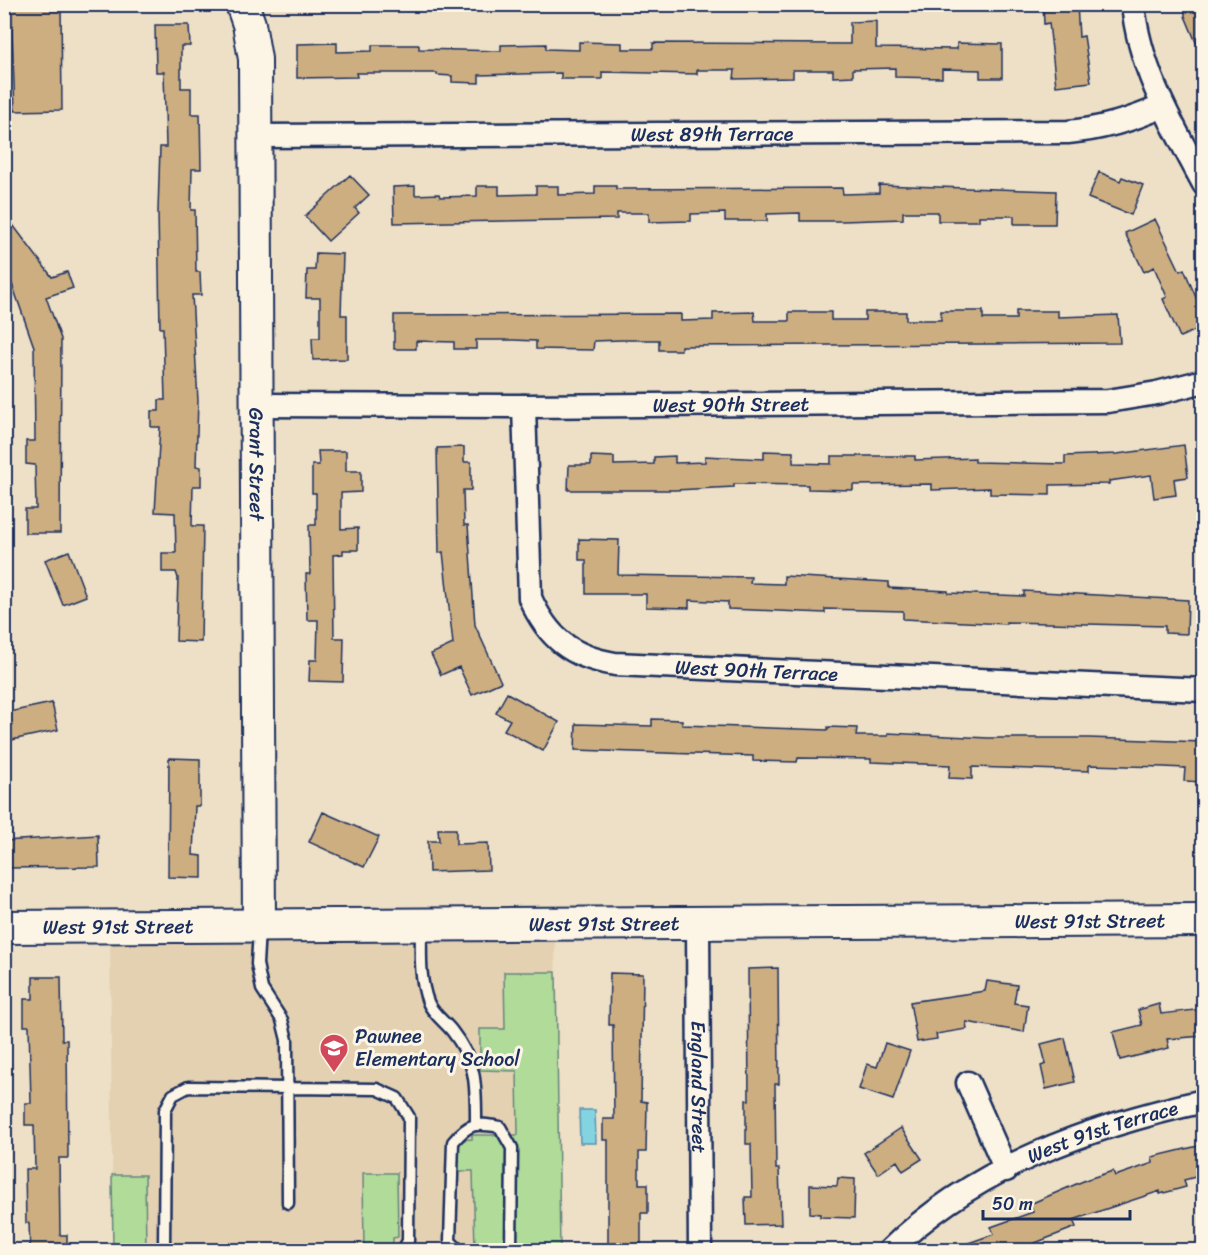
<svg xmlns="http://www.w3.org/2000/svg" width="1208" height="1255" viewBox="0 0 1208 1255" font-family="Sriracha,sans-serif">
<rect width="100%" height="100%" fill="#eee0c7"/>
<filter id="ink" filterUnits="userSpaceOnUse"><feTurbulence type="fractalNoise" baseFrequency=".0167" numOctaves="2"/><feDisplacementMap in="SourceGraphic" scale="12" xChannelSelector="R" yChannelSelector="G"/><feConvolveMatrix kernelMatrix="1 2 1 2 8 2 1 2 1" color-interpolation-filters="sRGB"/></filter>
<g filter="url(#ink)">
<path fill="#e4d1b2" d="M 555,935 L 560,1250 L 113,1250 L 110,940 Z"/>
<path fill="#b0db99" stroke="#66857c" stroke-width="1.5" d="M 504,972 L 556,972 L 560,1250 L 475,1250 L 473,1171 L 458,1171 L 458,1140 L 472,1139 L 472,1135 L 518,1135 L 517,1071 L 480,1070 L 480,1029 L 505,1029 Z
M 363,1173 L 397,1173 L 398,1237 L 393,1238 L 393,1250 L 364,1250 Z
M 112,1175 L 145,1175 L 146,1250 L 113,1250 Z"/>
<path fill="#84d3e1" stroke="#5a91ad" stroke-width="1.5" d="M 579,1110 L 595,1110 L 596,1143 L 580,1143 Z"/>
<path fill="#cdae81" stroke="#1b2f5e" stroke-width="1.5" d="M 11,4 L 61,4 L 62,110 L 15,111 Z
M 1043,4 L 1077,4 L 1079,37 L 1084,36 L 1091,82 L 1056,86 L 1049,23 L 1044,24 Z
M 1185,4 L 1203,4 L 1203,59 L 1185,16 Z
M 876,21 L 876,48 L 957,49 L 957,43 L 1002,44 L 1002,78 L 980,78 L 980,70 L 942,69 L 942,78 L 895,77 L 895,68 L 853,69 L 853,76 L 833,77 L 833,70 L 793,70 L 793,78 L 734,79 L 735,70 L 697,70 L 697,74 L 602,72 L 602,79 L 561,79 L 561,73 L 479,75 L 479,83 L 452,82 L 452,76 L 437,75 L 437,73 L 356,73 L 357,77 L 297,78 L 297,44 L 337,43 L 337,52 L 372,51 L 372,45 L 419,45 L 419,49 L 501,51 L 501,45 L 546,44 L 546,49 L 579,50 L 579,42 L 622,43 L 622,49 L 653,49 L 653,43 L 850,44 L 850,22 Z
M 155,25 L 189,25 L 190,46 L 181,46 L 181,88 L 191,88 L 191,114 L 200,114 L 201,169 L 192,169 L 191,210 L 195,210 L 196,272 L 200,272 L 201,295 L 192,295 L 198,401 L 196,466 L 201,467 L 201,486 L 193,486 L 192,526 L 203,526 L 201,642 L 176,641 L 178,578 L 176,572 L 162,572 L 162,553 L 176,553 L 175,513 L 155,512 L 160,427 L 151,427 L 151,411 L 159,411 L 159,400 L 165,400 L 163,328 L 160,328 L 158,211 L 160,147 L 166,147 L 164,72 L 156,72 Z
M 1099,172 L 1120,181 L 1122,177 L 1143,185 L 1131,215 L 1088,198 Z
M 350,175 L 369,195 L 355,208 L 359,213 L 328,241 L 305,216 Z
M 879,185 L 1056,191 L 1055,224 L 1014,224 L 1014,216 L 979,216 L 979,221 L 938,221 L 938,212 L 903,212 L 903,219 L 843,221 L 800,221 L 800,213 L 767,214 L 767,221 L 725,221 L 725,213 L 691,214 L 691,221 L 649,222 L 649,213 L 617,213 L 617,219 L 394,223 L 393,187 L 415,186 L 415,195 L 439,194 L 440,197 L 477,196 L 477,186 L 499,186 L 499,195 L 536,194 L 536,186 L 558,186 L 558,195 L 595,194 L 595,186 L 616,186 L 616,189 L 842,188 L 843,194 L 879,193 Z
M 4,213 L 52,277 L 67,272 L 73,288 L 46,297 L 61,339 L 60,533 L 25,533 L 25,509 L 36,509 L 35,465 L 26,464 L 26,441 L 35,441 L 34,347 L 4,261 Z
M 1155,219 L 1180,271 L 1184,269 L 1203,314 L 1203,327 L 1180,337 L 1163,299 L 1167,297 L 1154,267 L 1144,272 L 1125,233 Z
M 316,253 L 343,254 L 341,315 L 347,315 L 347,359 L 313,360 L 312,338 L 320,338 L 320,298 L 306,298 L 307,270 L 315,270 Z
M 941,311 L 983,311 L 983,319 L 1016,319 L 1016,311 L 1058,311 L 1058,317 L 1118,315 L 1120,343 L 681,346 L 681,350 L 659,350 L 659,340 L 621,340 L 594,341 L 593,350 L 536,349 L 536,341 L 514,340 L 476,340 L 476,349 L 454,349 L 454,342 L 416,341 L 416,349 L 394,349 L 394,315 L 681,314 L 681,321 L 713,320 L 713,313 L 754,312 L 755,321 L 789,321 L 789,312 L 831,312 L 831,320 L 865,320 L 865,312 L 906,312 L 906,320 L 941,320 Z
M 1184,445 L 1188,477 L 1174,479 L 1176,495 L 1154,498 L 1151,475 L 1109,481 L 1109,484 L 1050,485 L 1050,495 L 990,494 L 990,488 L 932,490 L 932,484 L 853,485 L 853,490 L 808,489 L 808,485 L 734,484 L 734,487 L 675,490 L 568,490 L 569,465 L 591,465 L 591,456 L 614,457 L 614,465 L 654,464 L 654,457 L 675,456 L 675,463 L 705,462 L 705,456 L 764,459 L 764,451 L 793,452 L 793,463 L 831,464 L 831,456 L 915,456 L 915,460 L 975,458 L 975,462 L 1065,464 L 1065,456 L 1117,454 Z
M 464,447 L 464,462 L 471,462 L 471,490 L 463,490 L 464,525 L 468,525 L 475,625 L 501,682 L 472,695 L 459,667 L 441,675 L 431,654 L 453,644 L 443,552 L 439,553 L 437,448 Z
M 318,451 L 346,451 L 346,471 L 361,471 L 361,492 L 341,493 L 341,529 L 358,528 L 358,550 L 343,550 L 343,554 L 333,555 L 334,638 L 344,638 L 343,682 L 309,681 L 310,660 L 317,660 L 318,620 L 307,620 L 306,574 L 310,574 L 309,525 L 316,525 L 316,493 L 312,493 L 312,465 L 319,465 Z
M 579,539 L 619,540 L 618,575 L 751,577 L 750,583 L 784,584 L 784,576 L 889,582 L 889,588 L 948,591 L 948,593 L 1024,596 L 1024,591 L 1188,600 L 1187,634 L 1165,633 L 1165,626 L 1006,622 L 1006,624 L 903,619 L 903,611 L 825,609 L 825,613 L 728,609 L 728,602 L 689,600 L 689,608 L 646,607 L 646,594 L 586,594 L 586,560 L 579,560 Z
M 69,551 L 86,596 L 63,605 L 45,560 Z
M 507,693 L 559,722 L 543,751 L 504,730 L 510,720 L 496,713 Z
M 52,703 L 58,730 L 7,741 L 4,713 Z
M 652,719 L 682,720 L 682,725 L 828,730 L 828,727 L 857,728 L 856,736 L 888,736 L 888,733 L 988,738 L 1089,738 L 1203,742 L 1203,782 L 1184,781 L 1185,768 L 1164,767 L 1089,765 L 1089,771 L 972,767 L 972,779 L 949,778 L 950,765 L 871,762 L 871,759 L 798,758 L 797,762 L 753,761 L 753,756 L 575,750 L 576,724 L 652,726 Z
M 169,758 L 200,759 L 200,806 L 195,806 L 193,855 L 202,856 L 202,878 L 168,877 Z
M 323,812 L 379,837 L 364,867 L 309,842 Z
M 438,829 L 456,829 L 456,844 L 488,843 L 489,870 L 429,872 L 428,841 L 439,841 Z
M 98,835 L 99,867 L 4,868 L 4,841 Z
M 778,968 L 779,1084 L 775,1084 L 776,1169 L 779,1169 L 781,1224 L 746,1225 L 745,1197 L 752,1197 L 751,1144 L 746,1144 L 746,1100 L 749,1100 L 748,969 Z
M 610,973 L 643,974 L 641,1101 L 647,1102 L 646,1152 L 639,1152 L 639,1184 L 648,1184 L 648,1213 L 641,1213 L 641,1251 L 608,1251 L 608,1140 L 603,1140 L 603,1119 L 614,1119 L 613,1025 L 609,1025 Z
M 33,977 L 61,977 L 62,1040 L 67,1040 L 68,1158 L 59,1158 L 60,1235 L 67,1235 L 67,1251 L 30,1251 L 29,1223 L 26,1223 L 25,1169 L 35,1169 L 34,1125 L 25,1125 L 25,1103 L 31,1103 L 29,1026 L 24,1026 L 24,999 L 33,999 Z
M 987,981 L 1017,985 L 1014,1003 L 1028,1005 L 1024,1032 L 966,1022 L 967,1029 L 936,1034 L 937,1039 L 917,1042 L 910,1002 L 985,991 Z
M 1159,1004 L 1161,1014 L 1203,1009 L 1203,1036 L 1167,1039 L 1169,1048 L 1120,1060 L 1113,1032 L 1142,1025 L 1138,1010 Z
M 1065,1038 L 1075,1082 L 1046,1089 L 1041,1066 L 1046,1064 L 1041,1044 Z
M 885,1043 L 910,1051 L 893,1100 L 859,1089 L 867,1064 L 877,1067 Z
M 901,1128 L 922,1159 L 903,1171 L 897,1161 L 878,1174 L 864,1153 Z
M 1198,1146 L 1203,1175 L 1184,1180 L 1186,1187 L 1160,1194 L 1160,1191 L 1073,1220 L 1076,1227 L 1030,1245 L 1032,1251 L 954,1251 L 954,1248 L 994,1234 L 991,1227 L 1033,1212 L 1030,1204 L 1088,1179 L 1113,1171 L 1115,1176 L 1153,1163 L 1152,1157 Z
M 838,1178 L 855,1179 L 854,1218 L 820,1217 L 820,1214 L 810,1213 L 810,1185 L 837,1186 Z"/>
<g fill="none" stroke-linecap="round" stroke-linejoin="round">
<g stroke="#1b2f5e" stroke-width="15">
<path id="lane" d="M 421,928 C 421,953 419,978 428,1002 C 432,1013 445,1022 452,1031 C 477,1063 476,1084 476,1123
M 259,929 L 257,964 L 262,989 L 282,1020 L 287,1040 L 288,1203
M 164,1250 L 165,1110 L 173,1095 L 188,1087 L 377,1089 L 397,1098 L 409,1117 L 408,1241 L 403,1250
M 459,1250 L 450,1241 L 453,1142 C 470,1122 475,1123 500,1127 L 512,1148 L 511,1250"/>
</g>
<g stroke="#1b2f5e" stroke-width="27">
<g id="street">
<path d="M 1133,4 C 1139,69 1174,128 1204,184"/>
<path id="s1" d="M 256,136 L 1068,132 C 1102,129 1132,120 1163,106"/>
<path id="s2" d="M 257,405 L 524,406 L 1108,401 L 1157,393 L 1204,381"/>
<path id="s3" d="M 524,406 L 530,598 C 548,638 571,657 615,664 L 1204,690"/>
<path id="s4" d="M 698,923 L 700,1250"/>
<path d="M 968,1083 L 1006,1170"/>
<path id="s5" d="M 890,1250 C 974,1167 1091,1126 1204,1101"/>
</g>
</g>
<g stroke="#1b2f5e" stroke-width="36">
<g id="secondary">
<path id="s6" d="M 242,4 L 249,24 L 255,59 L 259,926"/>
<path id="s7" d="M 4,927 L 1204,920"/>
</g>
</g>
<use href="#lane" stroke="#fcf5e5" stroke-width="10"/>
<use href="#street" stroke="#fcf5e5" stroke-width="22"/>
<use href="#secondary" stroke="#fcf5e5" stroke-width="32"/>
</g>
</g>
<defs>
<g id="school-pin" transform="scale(1.5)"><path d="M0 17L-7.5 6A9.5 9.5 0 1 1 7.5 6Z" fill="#d1495b" stroke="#fcf5e5"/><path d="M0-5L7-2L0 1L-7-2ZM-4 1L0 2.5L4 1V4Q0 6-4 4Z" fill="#fff"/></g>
</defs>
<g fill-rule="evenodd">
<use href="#school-pin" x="334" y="1048"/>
</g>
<g text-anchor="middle" stroke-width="6" stroke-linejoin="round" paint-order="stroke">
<g font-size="20" fill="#1b2f5e" stroke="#fcf5e5">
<text dy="7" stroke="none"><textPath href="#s1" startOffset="456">West 89th Terrace</textPath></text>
<text dy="7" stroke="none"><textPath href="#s2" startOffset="474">West 90th Street</textPath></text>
<text dy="7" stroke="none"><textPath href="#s6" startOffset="462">Grant Street</textPath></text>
<text dy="7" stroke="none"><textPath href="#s3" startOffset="447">West 90th Terrace</textPath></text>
<text dy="7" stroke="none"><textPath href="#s7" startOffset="1086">West 91st Street</textPath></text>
<text dy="7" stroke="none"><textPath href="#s7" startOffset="600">West 91st Street</textPath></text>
<text dy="7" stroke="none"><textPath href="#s7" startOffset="114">West 91st Street</textPath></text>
<text dy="7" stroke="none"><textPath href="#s4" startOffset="164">England Street</textPath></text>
<text dy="7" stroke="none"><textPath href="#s5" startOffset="246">West 91st Terrace</textPath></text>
</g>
<g font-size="20" fill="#1b2f5e" stroke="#fcf5e5" text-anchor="start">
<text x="355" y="1043">Pawnee<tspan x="355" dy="23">Elementary School</tspan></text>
</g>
</g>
<rect width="1208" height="1255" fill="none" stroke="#fcf5e5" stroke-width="24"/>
<rect x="12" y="12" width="1184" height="1231" fill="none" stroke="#1b2f5e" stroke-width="2" filter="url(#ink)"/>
<path d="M983 1210v9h147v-9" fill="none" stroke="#1b2f5e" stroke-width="3"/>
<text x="992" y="1210" font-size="18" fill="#1b2f5e" stroke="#fcf5e5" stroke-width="4.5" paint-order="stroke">50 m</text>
</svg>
